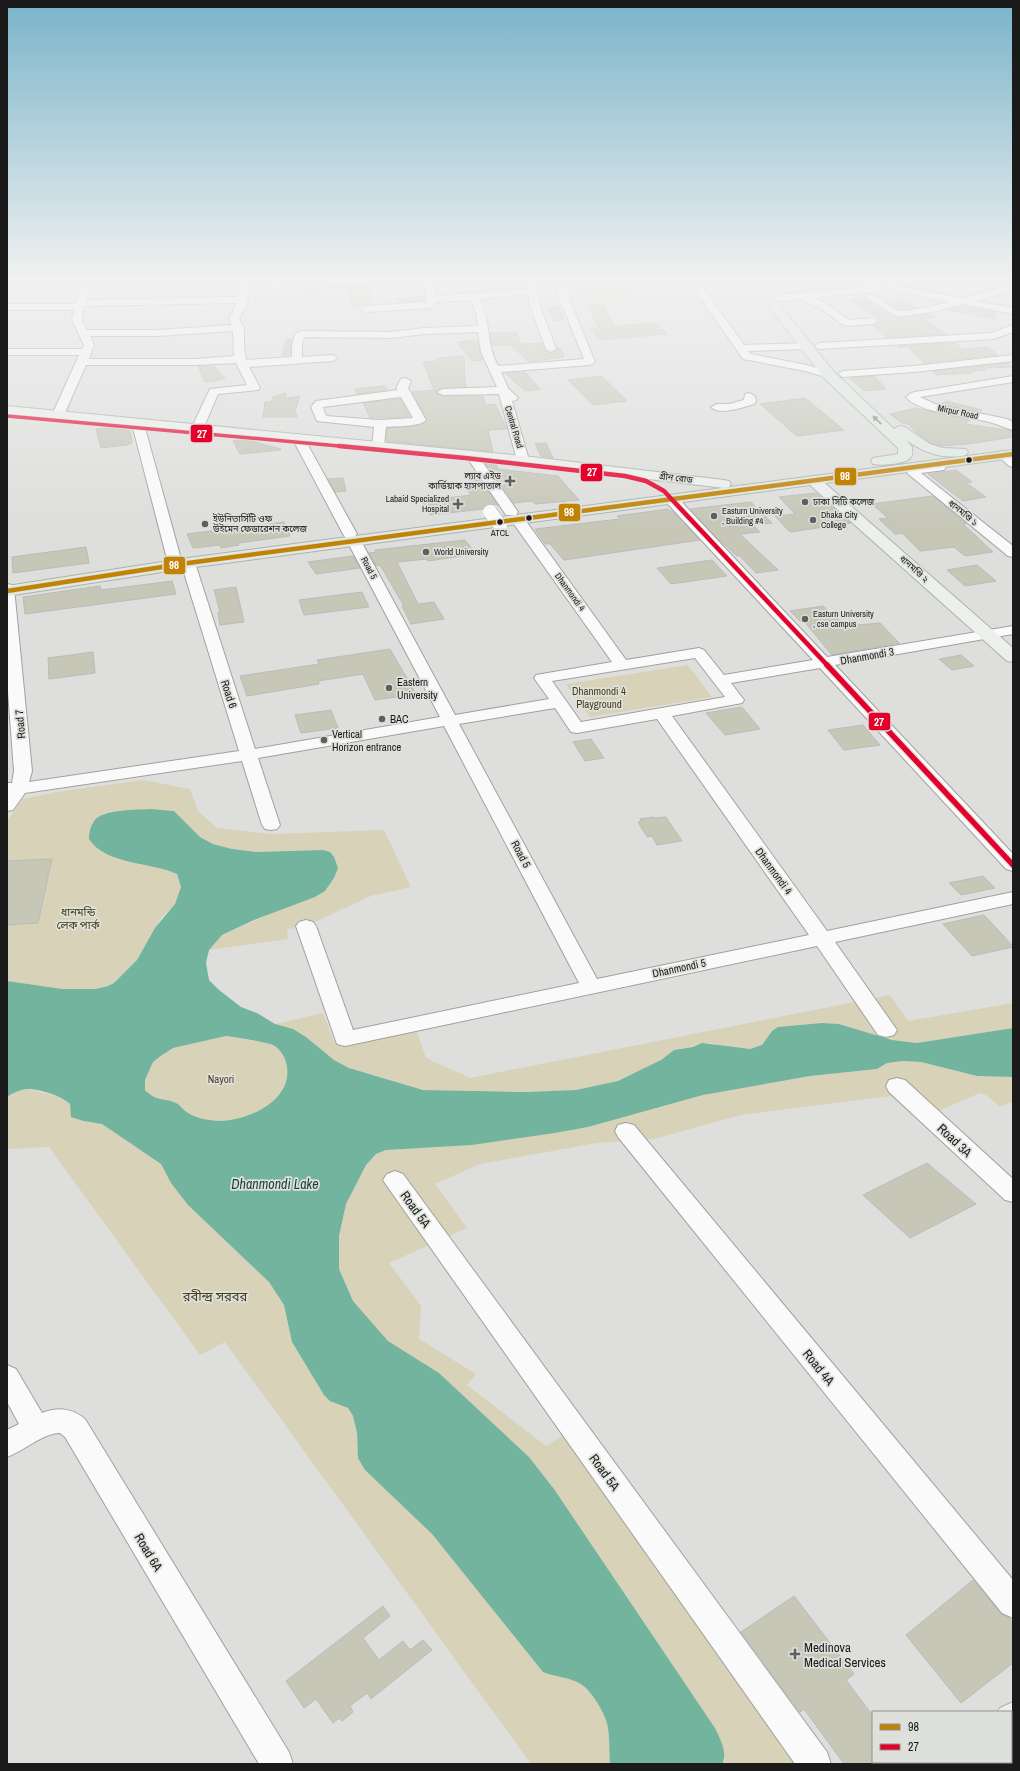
<svg xmlns="http://www.w3.org/2000/svg" width="1020" height="1771" viewBox="0 0 1020 1771" font-family="'Archivo Narrow','Noto Sans Bengali',sans-serif">
<rect width="100%" height="100%" fill="#dedfdd"/>
<path fill="#d8d2b8" d="M 572,276 L 624,276 L 638,300 L 585,302 Z
M 688,665 L 712,697 L 590,717 L 566,684 Z
M 143,780 L 190,789 L 198,811 L 217,828 L 272,834 L 384,830 L 411,887 L 371,896 L 306,926 L 287,929 L 288,939 L 209,950 L 222,935 L 291,905 L 315,897 L 325,891 L 334,878 L 323,850 L 256,852 L 232,849 L 213,844 L 200,837 L 174,811 L 151,809 L 106,813 L 94,821 L 91,827 L 89,839 C 105,865 152,862 177,874 L 181,887 L 175,904 L 162,917 L 137,960 L 114,983 L 108,986 L 96,989 L 62,989 L 7,981 L 7,821 L 23,799 L 56,792 Z
M 890,995 L 908,1021 L 1013,1003 L 1013,1028 L 917,1043 L 892,1040 L 839,1024 L 822,1023 L 779,1027 L 772,1031 L 762,1045 L 750,1049 L 731,1048 L 709,1043 L 674,1050 L 661,1060 L 618,1081 L 576,1090 L 555,1091 L 481,1092 L 424,1090 L 349,1068 L 334,1060 L 306,1037 L 275,1024 L 323,1013 L 334,1041 L 414,1024 L 426,1058 L 470,1078 Z
M 226,1036 C 234,1037 267,1042 273,1045 C 281,1049 286,1059 287,1067 C 292,1102 246,1121 218,1121 C 207,1120 193,1118 184,1110 C 182,1108 180,1106 178,1104 C 171,1100 164,1100 157,1098 C 153,1097 148,1093 145,1090 L 145,1080 L 153,1062 L 162,1055 L 173,1048 Z
M 903,1061 L 921,1062 L 977,1076 L 1013,1077 L 1013,1101 L 1000,1107 L 986,1095 L 980,1093 L 918,1120 L 891,1096 L 741,1115 L 654,1139 L 597,1143 L 480,1164 L 435,1184 L 467,1228 L 389,1263 L 421,1306 L 419,1339 L 476,1374 L 467,1385 L 546,1446 L 574,1429 L 815,1764 L 722,1764 L 724,1760 L 715,1728 L 554,1489 L 529,1457 L 439,1373 L 388,1341 L 353,1301 L 339,1269 L 339,1236 L 346,1204 L 366,1165 L 376,1154 L 386,1150 L 472,1145 L 555,1133 L 588,1127 L 703,1095 L 810,1076 L 877,1069 L 887,1063 Z
M 28,1089 L 61,1097 L 70,1104 L 70,1109 L 84,1121 L 102,1124 L 161,1164 L 171,1183 L 188,1205 L 269,1282 L 284,1305 L 292,1342 L 324,1395 L 338,1404 L 348,1408 L 353,1416 L 357,1433 L 357,1446 L 365,1470 L 432,1534 L 543,1672 C 555,1677 568,1677 579,1683 C 590,1688 604,1712 607,1723 C 610,1736 609,1751 610,1764 L 531,1764 L 225,1342 L 200,1355 L 49,1147 L 7,1149 L 7,1097 L 20,1090 Z"/>
<path fill="#72b49d" fill-rule="evenodd" d="M 151,809 L 174,811 L 200,837 L 213,844 L 232,849 L 256,852 L 323,850 L 330,852 L 334,857 L 338,868 L 334,878 L 325,891 L 315,897 L 254,920 L 222,935 L 209,950 L 206,963 L 209,980 L 219,990 L 241,1007 L 257,1013 L 275,1024 L 293,1029 L 306,1037 L 334,1060 L 349,1068 L 423,1090 L 525,1092 L 576,1090 L 618,1081 L 661,1060 L 674,1050 L 693,1047 L 702,1043 L 750,1049 L 762,1045 L 772,1031 L 778,1027 L 822,1023 L 839,1024 L 892,1040 L 917,1043 L 1013,1028 L 1013,1077 L 977,1076 L 921,1062 L 903,1061 L 887,1063 L 877,1069 L 810,1076 L 703,1095 L 588,1127 L 555,1133 L 472,1145 L 386,1150 L 376,1154 L 366,1165 L 346,1204 L 339,1236 L 339,1269 L 353,1301 L 388,1341 L 439,1373 L 529,1457 L 554,1489 L 715,1728 C 720,1739 728,1752 722,1764 L 610,1764 C 609,1751 610,1736 607,1723 C 604,1712 590,1688 579,1683 C 568,1677 555,1677 543,1672 L 432,1534 L 365,1470 L 358,1458 L 357,1433 L 353,1416 L 348,1408 L 330,1401 L 324,1395 L 292,1342 L 284,1305 L 269,1282 L 188,1205 L 171,1183 L 161,1164 L 102,1124 L 84,1121 L 71,1117 L 70,1104 C 62,1096 40,1089 28,1089 C 21,1089 13,1093 7,1097 L 7,981 L 62,989 L 96,989 L 108,986 L 114,983 L 137,960 L 155,928 L 175,904 L 181,887 L 177,874 C 152,862 105,865 89,839 C 89,833 90,827 94,821 C 102,809 137,810 151,809 ZM 226,1036 C 234,1037 267,1042 273,1045 C 281,1049 286,1059 287,1067 C 292,1102 246,1121 218,1121 C 207,1120 193,1118 184,1110 C 182,1108 180,1106 178,1104 C 171,1100 164,1100 157,1098 C 153,1097 148,1093 145,1090 L 145,1080 L 153,1062 L 162,1055 L 173,1048 Z"/>
<path fill="#c6c7b7" stroke="#bbbcba" d="M 368,286 L 372,304 L 353,307 L 348,287 Z
M 340,287 L 340,289 L 320,290 L 320,292 L 307,293 L 306,289 Z
M 425,296 L 425,301 L 399,302 L 398,298 Z
M 864,298 L 897,318 L 930,314 L 937,317 L 924,319 L 946,334 L 887,338 L 873,325 L 879,321 L 883,321 L 848,300 Z
M 901,300 L 917,308 L 900,310 L 887,302 Z
M 603,303 L 614,326 L 657,323 L 667,334 L 599,340 L 590,328 L 598,328 L 587,304 Z
M 963,306 L 996,312 L 995,319 L 947,310 Z
M 548,307 L 559,307 L 564,320 L 553,321 Z
M 516,332 L 521,344 L 542,343 L 545,350 L 550,353 L 557,350 L 557,348 L 561,348 L 564,357 L 529,362 L 510,345 L 492,345 L 490,333 Z
M 286,339 L 292,339 L 290,355 L 282,355 Z
M 476,340 L 479,346 L 483,360 L 472,361 L 457,342 Z
M 956,343 L 962,349 L 988,347 L 998,355 L 924,363 L 908,347 L 899,348 L 897,346 Z
M 464,356 L 465,382 L 467,387 L 443,388 L 436,393 L 443,396 L 483,396 L 486,405 L 495,404 L 507,429 L 488,430 L 493,452 L 386,441 L 387,428 L 413,426 L 423,424 L 427,420 L 412,392 L 434,390 L 423,362 L 438,361 L 437,358 Z
M 1008,363 L 1012,367 L 985,368 L 987,370 L 971,371 L 972,373 L 936,375 L 932,371 Z
M 198,366 L 214,366 L 225,378 L 216,381 L 205,382 Z
M 525,372 L 540,389 L 525,391 L 505,373 Z
M 601,376 L 627,401 L 593,405 L 568,380 Z
M 874,376 L 886,389 L 864,391 L 850,378 Z
M 384,386 L 388,390 L 358,394 L 355,389 Z
M 286,393 L 286,398 L 300,396 L 295,411 L 297,417 L 263,417 L 265,402 L 271,402 L 273,397 Z
M 805,398 L 844,430 L 797,436 L 760,404 Z
M 400,399 L 410,417 L 370,418 L 363,403 Z
M 946,401 L 982,410 L 980,412 L 942,404 Z
M 916,408 L 970,420 L 965,424 L 1013,431 L 1013,437 L 968,444 L 940,446 L 931,443 L 917,433 L 908,424 L 902,423 L 890,414 Z
M 112,427 L 112,429 L 119,429 L 130,431 L 132,443 L 127,445 L 101,448 L 96,429 Z
M 244,439 L 281,449 L 281,450 L 240,454 L 233,441 Z
M 546,443 L 553,458 L 541,456 L 535,444 Z
M 484,462 L 496,463 L 498,469 L 558,476 L 579,500 L 535,504 L 532,501 L 514,503 Z
M 956,470 L 972,482 L 966,483 L 986,497 L 963,501 L 928,474 Z
M 343,478 L 346,491 L 335,492 L 328,479 Z
M 480,480 L 498,505 L 489,504 L 483,509 L 430,515 L 422,501 L 471,495 L 462,483 Z
M 816,493 L 851,523 L 790,532 L 775,516 L 795,514 L 779,497 Z
M 933,496 L 966,524 L 963,524 L 993,552 L 965,556 L 954,547 L 920,551 L 902,533 L 895,534 L 879,519 L 888,518 L 872,504 Z
M 751,502 L 772,523 L 753,525 L 760,532 L 740,534 L 778,570 L 756,573 L 739,555 L 737,556 L 717,538 L 690,509 Z
M 668,509 L 670,511 L 672,511 L 700,540 L 564,560 L 550,544 L 545,544 L 535,529 L 620,519 L 617,516 Z
M 284,522 L 290,536 L 238,543 L 239,545 L 221,548 L 220,545 L 193,548 L 187,534 Z
M 465,540 L 476,554 L 428,561 L 427,559 L 397,562 L 418,604 L 434,602 L 444,619 L 411,624 L 402,606 L 404,606 L 380,565 L 376,566 L 369,553 L 376,552 L 375,550 Z
M 86,547 L 89,563 L 13,573 L 12,557 Z
M 353,556 L 360,568 L 316,574 L 308,562 Z
M 712,560 L 727,576 L 671,584 L 657,568 Z
M 977,565 L 996,581 L 965,586 L 947,570 Z
M 172,581 L 176,594 L 25,614 L 23,597 L 100,586 L 101,590 Z
M 236,587 L 244,622 L 220,625 L 218,613 L 220,612 L 214,590 Z
M 362,592 L 369,607 L 304,615 L 299,600 Z
M 823,606 L 846,626 L 880,623 L 899,643 L 832,655 L 803,620 L 800,621 L 790,611 Z
M 390,649 L 416,694 L 375,700 L 363,674 L 318,681 L 319,684 L 247,696 L 240,676 L 319,664 L 317,660 Z
M 93,652 L 95,673 L 49,679 L 48,658 Z
M 961,655 L 974,666 L 952,670 L 939,659 Z
M 742,707 L 760,729 L 725,735 L 706,713 Z
M 331,710 L 338,728 L 301,733 L 295,715 Z
M 863,725 L 880,745 L 844,750 L 828,730 Z
M 591,739 L 604,758 L 585,761 L 573,742 Z
M 654,817 L 655,818 L 666,817 L 682,841 L 657,845 L 652,836 L 647,837 L 638,822 L 641,821 L 640,819 Z
M 52,859 L 38,923 L 7,925 L 7,861 Z
M 983,876 L 995,888 L 961,895 L 949,883 Z
M 984,915 L 1013,946 L 1013,947 L 972,956 L 943,924 Z
M 927,1163 L 976,1204 L 910,1238 L 863,1195 Z
M 973,1580 L 1001,1614 L 1009,1618 L 1013,1623 L 1013,1663 L 961,1703 L 906,1635 Z
M 794,1596 L 854,1674 L 846,1680 L 873,1716 L 873,1764 L 844,1764 L 804,1709 L 800,1712 L 741,1632 Z
M 383,1606 L 390,1616 L 363,1638 L 379,1660 L 403,1641 L 410,1650 L 423,1640 L 432,1650 L 371,1699 L 367,1693 L 350,1706 L 353,1712 L 342,1721 L 339,1718 L 333,1723 L 316,1699 L 304,1708 L 286,1681 Z"/>
<g fill="none" stroke-linecap="round" stroke-linejoin="round">
<g stroke="#a0a19f" stroke-width="2">
<path id="minor" d="M 7,276 L 136,276 L 131,279 L 95,282 L 86,300 L 238,297 L 241,276 L 251,276 L 250,283 L 432,276 L 436,296 L 527,289 L 524,276 L 534,276 L 540,306 L 556,349 L 551,352 L 546,349 L 530,306 L 528,294 L 480,299 C 491,321 486,344 498,366 L 584,359 L 559,298 L 553,276 L 563,276 L 569,298 L 595,362 L 590,365 L 501,372 L 508,388 L 518,398 L 516,400 L 512,401 L 529,460 L 527,463 L 519,463 L 517,460 L 499,394 L 443,395 L 437,392 L 443,389 L 497,387 L 481,352 L 478,332 L 425,334 L 390,338 L 304,337 L 302,345 L 302,357 L 333,355 L 338,358 L 333,361 L 249,367 L 260,388 L 258,390 L 218,394 L 203,429 L 201,432 L 193,432 L 191,429 L 210,389 L 247,385 L 236,363 L 196,365 L 86,365 L 64,415 L 58,418 L 52,415 L 79,355 L 7,355 L 7,349 L 82,349 L 84,345 L 72,320 L 74,310 L 7,310 L 7,304 L 75,304 L 85,282 L 7,282 ZM 424,283 L 427,299 L 426,302 L 365,306 L 360,309 L 365,312 L 430,308 L 433,307 L 436,302 L 471,300 L 476,313 L 478,326 L 425,328 L 390,332 L 300,331 L 295,334 L 292,345 L 292,357 L 246,360 L 244,348 L 244,328 L 239,319 L 247,304 L 249,289 ZM 237,303 L 229,319 L 232,325 L 157,330 L 87,330 L 82,320 L 84,306 ZM 233,331 L 234,356 L 196,359 L 89,359 L 94,345 L 90,336 L 157,336 Z
M 685,276 L 695,276 L 744,345 L 807,343 L 812,346 L 807,349 L 748,351 L 751,354 L 807,365 L 833,373 L 834,375 L 829,378 L 805,371 L 743,359 Z
M 824,276 L 847,276 L 885,284 L 917,276 L 936,276 L 934,278 L 899,286 L 962,298 L 1013,285 L 1013,291 L 976,301 L 1013,308 L 1013,314 L 963,304 L 933,312 L 898,317 L 865,297 L 867,295 C 879,292 888,309 900,311 C 908,312 940,304 949,302 L 885,289 L 874,292 L 814,298 L 825,303 L 849,320 L 873,318 L 878,321 L 873,324 L 847,326 L 843,325 L 819,307 L 814,306 L 802,299 L 779,301 L 774,298 L 779,295 L 870,286 L 836,280 L 796,287 L 791,284 L 796,281 Z
M 1013,325 L 1013,332 L 993,339 L 819,349 L 814,346 L 819,343 L 991,333 Z
M 1013,355 L 1013,361 L 914,372 L 843,377 L 838,374 L 843,371 L 914,366 Z
M 1013,376 L 1013,382 L 920,397 L 935,404 L 1007,419 L 1013,422 L 1013,430 C 1005,428 997,424 989,422 C 970,417 918,413 906,397 L 911,393 L 915,392 Z
M 405,378 L 411,381 L 408,388 L 426,420 C 420,427 395,426 386,427 L 384,446 L 382,449 L 374,449 L 372,446 L 374,427 L 317,421 L 311,407 L 316,401 L 398,390 L 396,388 L 401,379 ZM 401,397 L 413,418 L 380,420 L 326,416 L 323,407 Z
M 749,393 L 755,396 L 756,402 L 754,404 C 744,407 719,416 711,407 L 717,404 L 729,404 L 744,400 L 745,394 Z
M 139,424 L 143,425 L 145,428 L 181,559 L 179,562 L 169,562 L 167,559 L 133,428 L 135,425 Z
M 298,434 L 302,435 L 304,438 L 357,534 L 354,537 L 359,538 L 361,541 L 455,715 L 549,699 L 534,678 L 536,675 L 612,662 L 511,520 L 513,517 L 523,517 L 626,660 L 699,648 L 704,650 L 724,675 L 813,660 L 666,502 L 665,499 L 666,496 L 676,496 L 827,657 L 1013,626 L 1013,634 L 835,665 L 1013,854 L 1013,871 L 1006,869 L 820,668 L 731,683 L 744,700 L 742,703 L 672,716 L 827,931 L 1013,892 L 1013,904 L 835,942 L 897,1030 L 894,1035 L 886,1037 L 878,1035 L 817,946 L 345,1046 L 337,1044 L 296,926 L 299,922 L 306,920 L 313,922 L 316,926 L 353,1030 L 579,983 L 444,726 L 258,758 L 280,825 L 277,829 L 271,830 L 265,829 L 262,825 L 242,761 L 25,793 L 13,810 L 7,811 L 7,783 L 12,783 L 14,771 L 7,678 L 7,584 L 12,585 L 14,588 L 32,771 L 29,782 L 239,751 L 181,563 L 183,560 L 193,560 L 195,563 L 255,749 L 440,717 L 347,541 L 350,538 L 345,537 L 343,534 L 292,438 L 294,435 ZM 695,658 L 725,697 L 581,722 L 552,681 ZM 555,708 L 571,732 L 577,733 L 657,719 L 809,935 L 597,979 L 459,724 Z
M 1003,451 L 1013,457 L 1013,467 L 1009,466 L 997,455 L 999,452 Z
M 472,452 L 476,453 L 516,509 L 518,512 L 516,515 L 506,515 L 466,456 L 468,453 Z
M 940,463 L 944,464 L 946,467 L 944,470 L 921,473 L 1013,546 L 1013,557 L 1008,556 L 907,473 L 914,467 Z
M 897,1078 L 905,1080 L 1013,1179 L 1013,1202 L 1005,1200 L 889,1092 L 886,1086 L 889,1080 Z
M 626,1123 L 634,1125 L 1013,1580 L 1013,1618 L 1002,1613 L 618,1137 L 615,1131 L 618,1125 Z
M 395,1171 L 403,1174 L 827,1752 L 831,1764 L 795,1764 L 387,1186 L 383,1180 L 387,1174 Z
M 7,1365 L 16,1369 L 42,1413 C 58,1407 71,1408 85,1419 L 289,1752 L 293,1764 L 259,1764 L 65,1437 L 60,1433 C 43,1433 24,1451 7,1457 L 7,1430 L 19,1424 L 7,1402 Z"/>
</g>
<g stroke="#aab2ab" stroke-width="2">
<path id="major" d="M 7,406 L 523,456 L 724,480 L 729,481 L 731,484 L 729,487 L 724,488 L 523,464 L 7,414 Z
M 814,477 L 819,478 L 1013,648 L 1013,662 L 1007,661 L 809,484 L 807,481 L 809,478 Z
M 1013,1702 L 1013,1741 L 1011,1742 L 1011,1712 L 997,1712 L 1000,1708 Z
M 934,1762 L 974,1762 L 973,1764 L 933,1764 Z"/>
</g>
<g stroke="#aab2ab" stroke-width="2">
<path id="highway" d="M 745,276 L 756,276 L 834,372 L 894,429 L 900,426 L 905,427 L 930,444 L 943,448 L 966,449 L 968,452 L 966,455 C 944,460 924,453 906,440 L 912,447 C 912,450 913,454 911,457 C 908,464 880,466 873,464 L 871,461 L 873,458 L 898,454 L 898,448 L 824,378 Z
M 1013,450 L 1013,458 L 188,568 L 7,596 L 7,586 L 188,558 Z"/>
</g>
<use href="#minor" fill="#fafafa" fill-rule="evenodd"/>
<use href="#major" fill="#ecf0ec" fill-rule="evenodd"/>
<use href="#highway" fill="#e1e9e3" fill-rule="evenodd"/>
<g stroke="#a0a19f" stroke-width="15" stroke-linecap="butt">
<path id="minor-bridge" d="M 490,512 L 500,525"/>
</g>
<use href="#minor-bridge" stroke="#fafafa" stroke-width="14"/>
<g stroke="#dee0dc" stroke-width="6">
<path id="bus-1" d="M 7,591 L 188,563 L 1013,454"/>
</g>
<g stroke="#dee0dc" stroke-width="5">
<path id="bus-2-far2" d="M 7,416 L 350,447"/>
</g>
<g stroke="#dee0dc" stroke-width="6">
<path id="bus-2-far1" d="M 339,446 L 465,458 L 625,476 L 646,481 L 664,491 L 828,666"/>
</g>
<g stroke="#dee0dc" stroke-width="8">
<path id="bus-2" d="M 827,665 L 1013,865"/>
</g>
<use href="#bus-1" stroke="#c08306" stroke-width="4.5"/>
<use href="#bus-2-far2" stroke="#e4002b" stroke-width="3.5"/>
<use href="#bus-2-far1" stroke="#e4002b" stroke-width="4.5"/>
<use href="#bus-2" stroke="#e4002b" stroke-width="5.5"/>
</g>
<defs><path id="oneway-solid" d="M-6-.8H1V-3.2L6.5 0L1 3.2V.8H-6Z"/></defs>
<use fill="#878c88" href="#oneway-solid" transform="translate(877 420) rotate(-136)"/>
<linearGradient id="sky" x2="0" y2="1"><stop stop-color="#79b4ca"/><stop offset="0.53" stop-color="#f0f1f0"/><stop offset="1" stop-color="#f0f1f0" stop-opacity="0"/></linearGradient>
<rect width="1020" height="524" fill="url(#sky)"/>
<g fill="#191a19" stroke="#dee0dc" stroke-width="1.5">
<circle cx="969" cy="460" r="3.5"/>
<circle cx="529" cy="518" r="3.5"/>
<circle cx="500" cy="522" r="3.5"/>
</g>
<g fill="#5e5f5e" stroke="#dee0dc" stroke-width="1.5">
<path d="M508 475h4v4h4v4h-4v4h-4v-4h-4v-4h4z"/>
<circle cx="805" cy="502" r="4"/>
<path d="M456 498h4v4h4v4h-4v4h-4v-4h-4v-4h4z"/>
<circle cx="714" cy="516" r="4"/>
<circle cx="813" cy="520" r="4"/>
<circle cx="205" cy="524" r="4"/>
<circle cx="426" cy="552" r="4"/>
<circle cx="805" cy="619" r="4"/>
<circle cx="389" cy="688" r="4"/>
<circle cx="382" cy="719" r="4"/>
<circle cx="324" cy="740" r="4"/>
<path d="M793 1648h4v4h4v4h-4v4h-4v-4h-4v-4h4z"/>
</g>
<g text-anchor="middle" stroke-width="3.5" stroke-linejoin="round" paint-order="stroke">
<g font-size="9" fill="#191a19" stroke="#dee0dc">
<text transform="translate(958 412) rotate(12)" y="3">Mirpur Road</text>
<text transform="translate(514 427) rotate(73)" y="3">Central Road</text>
<text transform="translate(676 478) rotate(7)" y="3">গ্রীন রোড</text>
<text transform="translate(963 513) rotate(39)" y="3">ধানমণ্ডি ১</text>
<text transform="translate(369 568) rotate(62)" y="3">Road 5</text>
<text transform="translate(914 569) rotate(42)" y="3">ধানমণ্ডি ২</text>
<text transform="translate(570 592) rotate(54)" y="3">Dhanmondi 4</text>
</g>
<g font-size="9" fill="#191a19" stroke="#dee0dc" text-anchor="start">
<text x="501" y="479" text-anchor="end">ল্যাব এইড<tspan x="501" dy="10">কার্ডিয়াক হাসপাতাল</tspan></text>
<text x="449" y="502" text-anchor="end">Labaid Specialized<tspan x="449" dy="10">Hospital</tspan></text>
<text x="813" y="505">ঢাকা সিটি কলেজ</text>
<text x="722" y="514">Easturn University<tspan x="722" dy="10">, Building #4</tspan></text>
<text x="821" y="518">Dhaka City<tspan x="821" dy="10">College</tspan></text>
<text x="213" y="522">ইউনিভার্সিটি ওফ<tspan x="213" dy="10">উইমেন ফেডারেশন কলেজ</tspan></text>
<text x="434" y="555">World University</text>
<text x="813" y="617">Easturn University<tspan x="813" dy="10">, cse campus</tspan></text>
</g>
<g font-size="9" fill="#191a19" stroke="#dee0dc">
<text x="500" y="536">ATCL</text>
</g>
<g font-size="11" fill="#191a19" stroke="#dee0dc">
<text transform="translate(867 656) rotate(-10)" y="4">Dhanmondi 3</text>
<text transform="translate(229 694) rotate(72)" y="4">Road 6</text>
<text transform="translate(20 724) rotate(-95)" y="4">Road 7</text>
<text transform="translate(521 854) rotate(62)" y="4">Road 5</text>
<text transform="translate(774 871) rotate(54)" y="4">Dhanmondi 4</text>
<text transform="translate(679 968) rotate(-12)" y="4">Dhanmondi 5</text>
</g>
<g font-size="11" fill="#191a19" stroke="#dee0dc" text-anchor="start">
<text x="397" y="686">Eastern<tspan x="397" dy="13">University</tspan></text>
<text x="390" y="723">BAC</text>
<text x="332" y="738">Vertical<tspan x="332" dy="13">Horizon entrance</tspan></text>
</g>
<g font-size="11" fill="#473d1b" stroke="#dee0dc">
<text x="599" y="695">Dhanmondi 4<tspan x="599" dy="13">Playground</tspan></text>
<text x="78" y="916">ধানমন্ডি<tspan x="78" dy="13">লেক পার্ক</tspan></text>
<text x="221" y="1083">Nayori</text>
</g>
<g font-size="13" fill="#191a19" stroke="#dee0dc">
<text transform="translate(955 1140) rotate(43)" y="5">Road 3A</text>
<text transform="translate(416 1209) rotate(54)" y="5">Road 5A</text>
<text transform="translate(819 1367) rotate(51)" y="5">Road 4A</text>
<text transform="translate(605 1472) rotate(54)" y="5">Road 5A</text>
<text transform="translate(149 1552) rotate(59)" y="5">Road 6A</text>
</g>
<g font-size="13" fill="#473d1b" stroke="#dee0dc">
<text x="215" y="1301">রবীন্দ্র সরবর</text>
</g>
<g font-size="13" fill="#191a19" stroke="#dee0dc" text-anchor="start">
<text x="804" y="1652">Medinova<tspan x="804" dy="15">Medical Services</tspan></text>
</g>
<g font-size="14" font-style="italic" fill="#163f31" stroke="#dee0dc">
<text x="275" y="1189">Dhanmondi Lake</text>
</g>
</g>
<g stroke="#dee0dc" stroke-width="1.5">
<rect x="190" y="424" width="23" height="19" rx="4" fill="#e4002b"/>
<rect x="580" y="463" width="23" height="19" rx="4" fill="#e4002b"/>
<rect x="834" y="467" width="23" height="19" rx="4" fill="#c08306"/>
<rect x="558" y="503" width="23" height="19" rx="4" fill="#c08306"/>
<rect x="163" y="556" width="23" height="19" rx="4" fill="#c08306"/>
<rect x="868" y="712" width="23" height="19" rx="4" fill="#e4002b"/>
</g>
<g font-size="11" text-anchor="middle" font-weight="bold" fill="#fff">
<text x="202" y="438">27</text>
<text x="592" y="476">27</text>
<text x="845" y="480">98</text>
<text x="569" y="516">98</text>
<text x="174" y="569">98</text>
<text x="879" y="726">27</text>
</g>
<rect width="1020" height="1771" fill="none" stroke="#191a19" stroke-width="16"/>
<rect x="872" y="1711" width="140" height="52" fill="#dee0dc" stroke="#8f918e"/>
<rect x="880" y="1724" width="20" height="6" fill="#c08306" stroke="#8f918e"/>
<text x="908" y="1731" font-size="12" fill="#191a19">98</text>
<rect x="880" y="1744" width="20" height="6" fill="#e4002b" stroke="#8f918e"/>
<text x="908" y="1751" font-size="12" fill="#191a19">27</text>
</svg>
